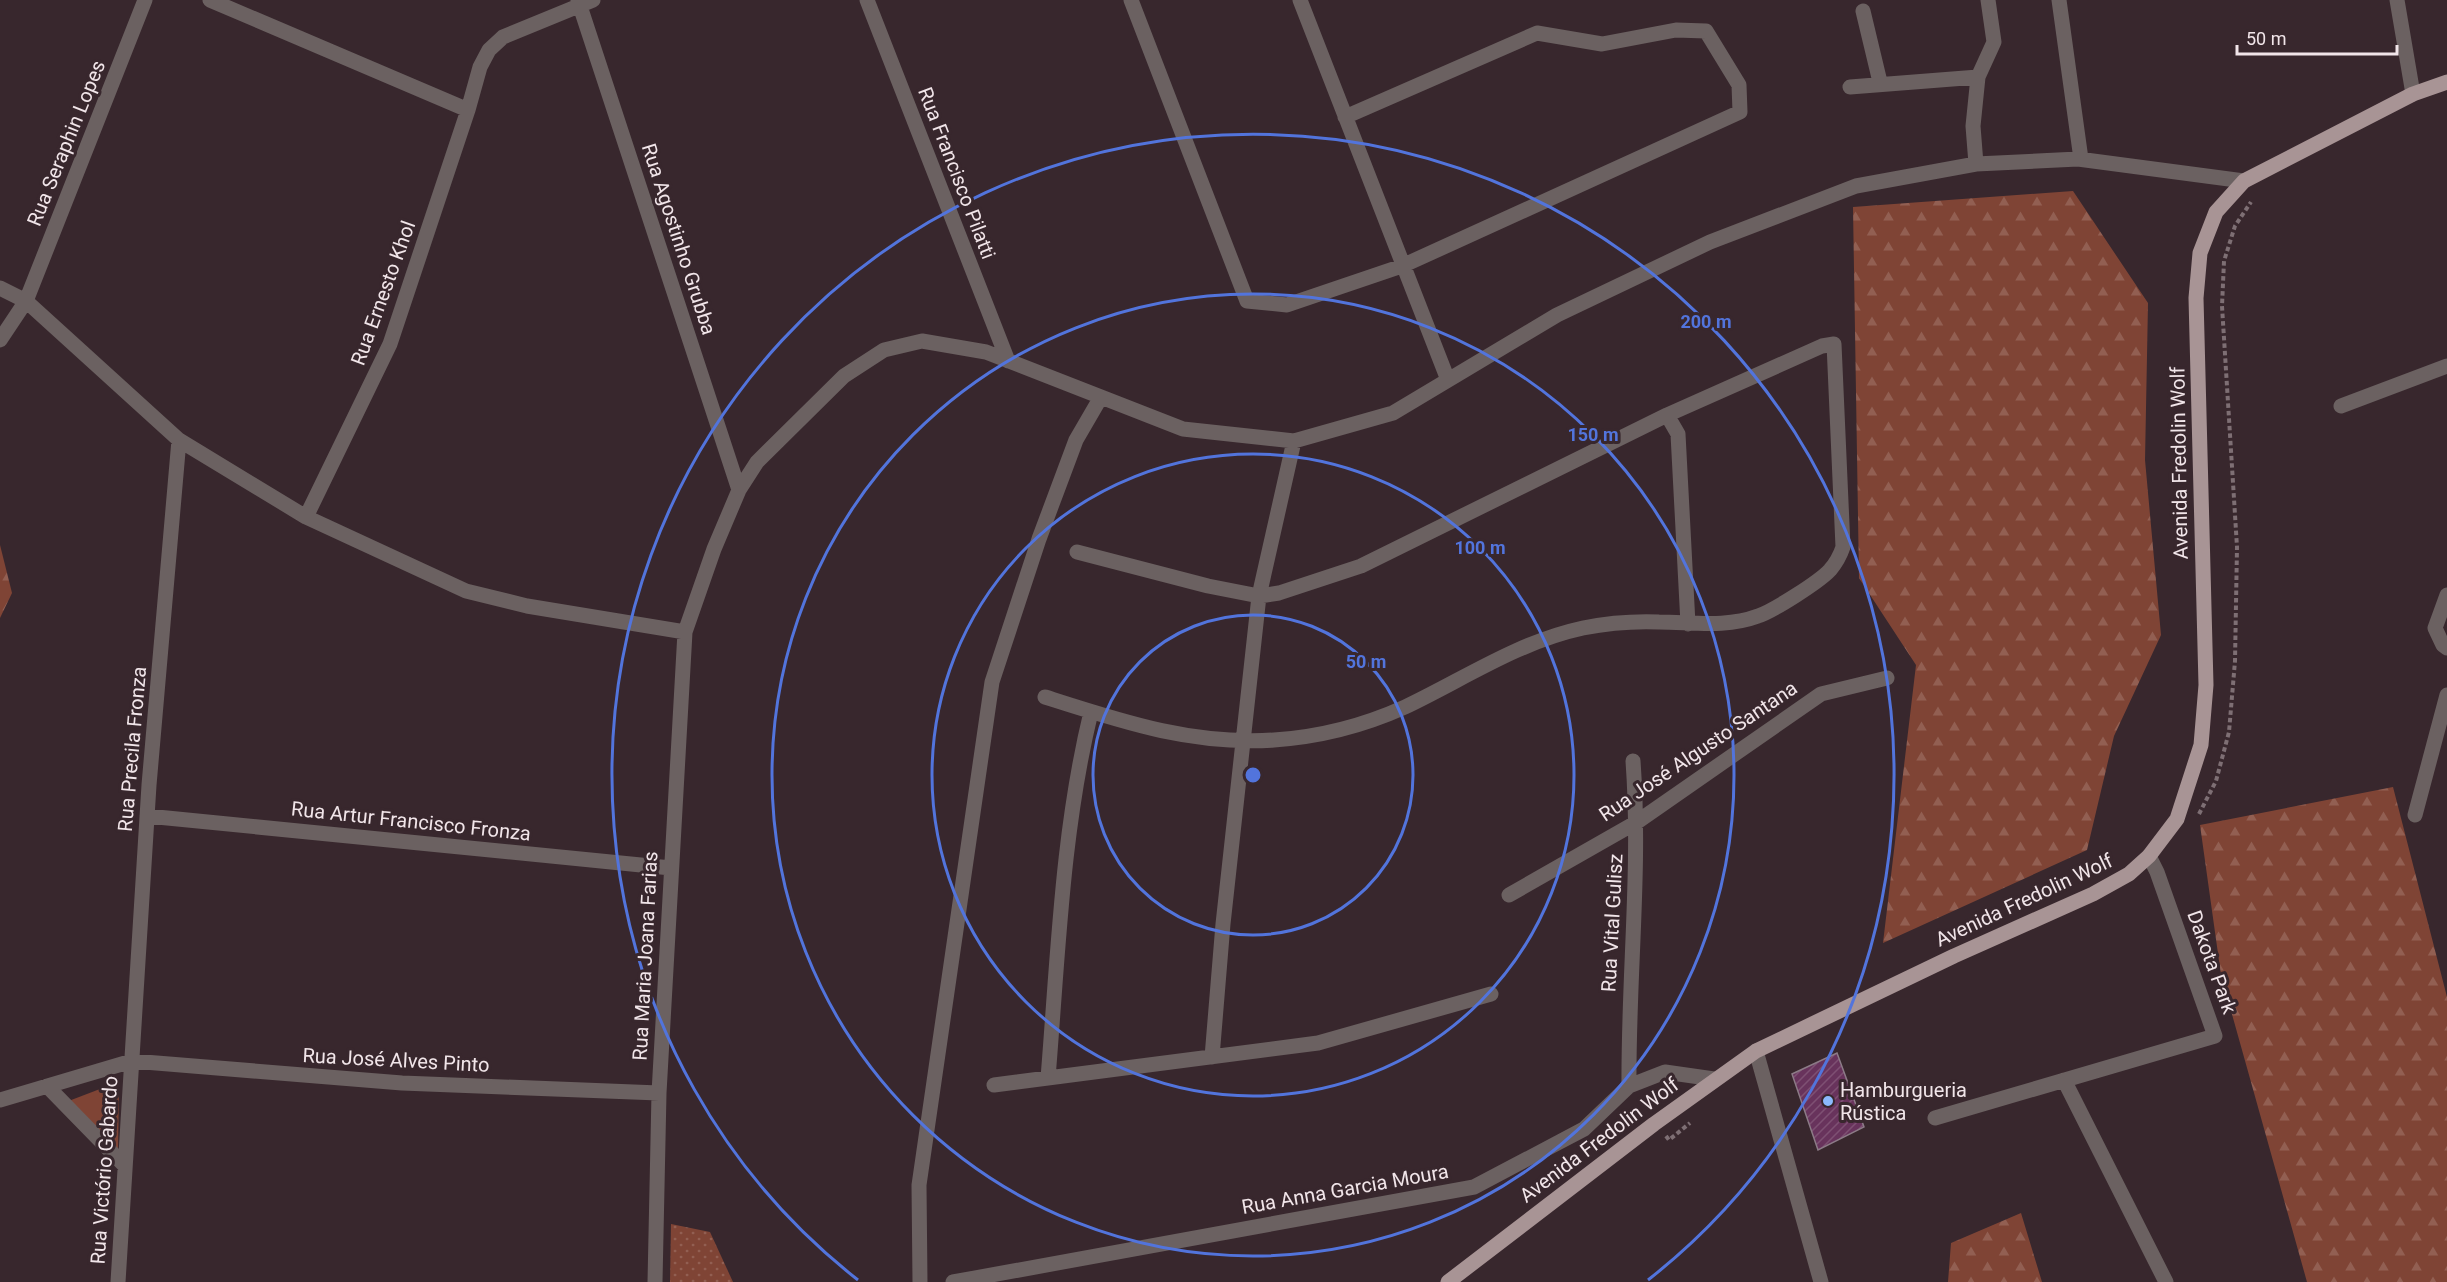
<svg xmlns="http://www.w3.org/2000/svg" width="2447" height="1282" viewBox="0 0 2447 1282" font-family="Roboto,sans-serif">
<defs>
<pattern id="forest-firs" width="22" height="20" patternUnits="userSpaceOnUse" patternTransform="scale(1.5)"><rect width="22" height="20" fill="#7f4435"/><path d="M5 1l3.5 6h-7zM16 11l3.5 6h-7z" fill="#925f52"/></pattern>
<pattern id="park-dots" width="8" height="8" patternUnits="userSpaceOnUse" patternTransform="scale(1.5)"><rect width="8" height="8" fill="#7f4435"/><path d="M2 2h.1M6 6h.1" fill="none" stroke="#925f52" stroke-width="1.8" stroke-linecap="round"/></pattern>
<pattern id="building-hatch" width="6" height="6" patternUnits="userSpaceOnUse" patternTransform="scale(1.5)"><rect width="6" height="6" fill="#68335c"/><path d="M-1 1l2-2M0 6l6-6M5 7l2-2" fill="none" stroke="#7e5073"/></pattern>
</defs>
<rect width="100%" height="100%" fill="#38272d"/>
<path fill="#7f4435" d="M 113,1084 L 118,1086 L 119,1091 L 118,1150 L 66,1102 Z"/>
<path fill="url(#forest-firs)" d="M 2073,191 L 2148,303 L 2145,460 L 2161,635 L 2114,736 L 2087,850 L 1883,943 L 1916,665 L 1859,578 L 1853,207 Z
M 0,545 L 12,593 L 0,618 Z
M 2393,787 L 2447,997 L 2447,1282 L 2307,1282 L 2221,975 L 2200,825 Z
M 2021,1213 L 2042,1282 L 1948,1282 L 1951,1243 Z"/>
<path fill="url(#park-dots)" d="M 671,1224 L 710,1232 L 733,1282 L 670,1282 Z"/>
<path fill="url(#building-hatch)" stroke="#8c7b87" stroke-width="1.5" d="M 1837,1053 L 1864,1127 L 1818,1150 L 1792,1074 Z"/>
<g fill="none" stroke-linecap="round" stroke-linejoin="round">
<path stroke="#7e6f74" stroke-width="4" stroke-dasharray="4.5 3" stroke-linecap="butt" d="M 2199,814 L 2216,781 L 2229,732 L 2235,661 L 2237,547 L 2222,306 L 2224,261 L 2235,226 L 2251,202
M 1666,1136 L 1669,1140 L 1690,1123"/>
<path stroke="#6b6161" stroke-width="15" d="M 210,0 L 468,110
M 578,0 L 739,490
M 867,0 L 1008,361
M 1131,0 L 1247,301 L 1287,305 L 1402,266 L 1740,112 L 1739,85 L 1706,31 L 1676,30 L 1602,44 L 1537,33 L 1345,117
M 1300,0 L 1448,380
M 2059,0 L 2081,159
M 2397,0 L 2413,94
M 1863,11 L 1880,82
M 1850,87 L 1978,77
M 1976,164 L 1973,126 L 1978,77 L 1994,42 L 1988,0
M 0,288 L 26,301 L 179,440 L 306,517 L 466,591 L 527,606 L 685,632
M 0,340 L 26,301 L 145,0
M 2341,406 L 2447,366
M 1667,415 L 1678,434 L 1688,624
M 306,517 L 390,344 L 468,110 L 480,67 L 489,50 L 503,37 L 593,0
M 2447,595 L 2435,628 L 2443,645 L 2447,648
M 1045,697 C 1123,722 1191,745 1274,740 C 1319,737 1365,725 1405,707 C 1464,679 1518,642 1583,628 C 1608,623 1634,621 1659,622 C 1692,622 1726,628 1758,616 C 1773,611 1819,582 1830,570 C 1836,563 1840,556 1843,547 L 1834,344 L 1822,346 L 1667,415 L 1361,566 L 1279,593 L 1259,596 L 1208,586 L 1077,552
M 2415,815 L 2447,695
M 147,816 L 671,868
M 1509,895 L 1637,822 L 1821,694 L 1887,678
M 1756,1051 L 1821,1282
M 1212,1057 L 1223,924 L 1259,596 L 1294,441
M 1048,1078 C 1058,956 1062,831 1091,712
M 2064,1080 L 2166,1282
M 994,1085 L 1318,1043 L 1491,994
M 47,1086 L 125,1166
M 1629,1086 C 1628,978 1641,870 1633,761
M 0,1100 L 132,1061 L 402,1083 L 659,1093
M 1935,1118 L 2215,1036 L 2157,872 L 2149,856
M 118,1282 L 149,785 L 179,440
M 655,1282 L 659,1093 L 685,632 L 714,549 L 739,490 L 757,462 L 844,376 L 884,350 L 922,341 L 986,352 L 1183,429 L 1294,441 L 1393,413 L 1557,315 L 1710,242 L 1856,186 L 1976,164 L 2078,159 L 2244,181
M 920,1282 L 919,1185 L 992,682 L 1039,539 L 1076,440 L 1101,397
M 953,1282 L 1474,1187 L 1584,1129 L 1629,1086 L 1665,1072 L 1714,1079"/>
<path stroke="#a89495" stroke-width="15" d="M 1448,1282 L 1654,1124 L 1756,1051 L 1954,956 L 2093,894 L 2129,874 L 2149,856 L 2177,819 L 2201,745 L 2206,685 L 2196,298 L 2200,253 L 2216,212 L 2244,181 L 2413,94 L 2447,82"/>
</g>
<g fill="none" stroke="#5274dc" stroke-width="3">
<circle cx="1253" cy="775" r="160"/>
<circle cx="1253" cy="775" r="321"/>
<circle cx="1253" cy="775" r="481"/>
<path d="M858 1280A641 641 0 1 1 1648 1280"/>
</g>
<circle fill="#8bb9fc" stroke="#38272d" stroke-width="2" cx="1828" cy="1101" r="6"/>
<g text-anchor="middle" stroke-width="6" stroke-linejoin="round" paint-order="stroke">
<g font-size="20" fill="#f1e5e9" stroke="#38272d">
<text transform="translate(66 143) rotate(-68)" y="7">Rua Seraphin Lopes</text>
<text transform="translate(957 173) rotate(69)" y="7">Rua Francisco Pilatti</text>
<text transform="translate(679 239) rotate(72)" y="7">Rua Agostinho Grubba</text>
<text transform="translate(383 293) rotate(-70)" y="7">Rua Ernesto Khol</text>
<text transform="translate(2179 463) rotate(-91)" y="7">Avenida Fredolin Wolf</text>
<text transform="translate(132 749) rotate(-85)" y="7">Rua Precila Fronza</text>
<text transform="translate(1698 751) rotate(-34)" y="7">Rua José Algusto Santana</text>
<text transform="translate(411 821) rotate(6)" y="7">Rua Artur Francisco Fronza</text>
<text transform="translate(2024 900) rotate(-25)" y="7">Avenida Fredolin Wolf</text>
<text transform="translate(1612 923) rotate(-87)" y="7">Rua Vital Gulisz</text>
<text transform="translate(645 956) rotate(-87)" y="7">Rua Maria Joana Farias</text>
<text transform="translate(2212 962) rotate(70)" y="7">Dakota Park</text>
<text transform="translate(396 1060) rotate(3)" y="7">Rua José Alves Pinto</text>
<text transform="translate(1599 1140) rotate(-37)" y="7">Avenida Fredolin Wolf</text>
<text transform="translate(104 1170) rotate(-86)" y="7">Rua Victório Gabardo</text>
<text transform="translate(1345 1189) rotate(-10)" y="7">Rua Anna Garcia Moura</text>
</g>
<g font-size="20" fill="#f1e5e9" stroke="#38272d" text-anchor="start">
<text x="1840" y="1097">Hamburgueria<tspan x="1840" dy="23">Rústica</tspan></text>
</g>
</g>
<circle cx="1253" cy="775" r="9" fill="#5274dc" stroke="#38272d" stroke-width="3"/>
<g font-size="18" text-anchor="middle" font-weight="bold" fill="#5274dc" stroke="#38272d" stroke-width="6" stroke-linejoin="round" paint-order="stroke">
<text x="1706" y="328">200 m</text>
<text x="1593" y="441">150 m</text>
<text x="1480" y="554">100 m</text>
<text x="1366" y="668">50 m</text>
</g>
<path d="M2237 45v9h160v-9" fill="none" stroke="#f1e5e9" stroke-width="3"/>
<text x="2246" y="45" font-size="18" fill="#f1e5e9" stroke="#38272d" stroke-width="4.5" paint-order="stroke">50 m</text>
</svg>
